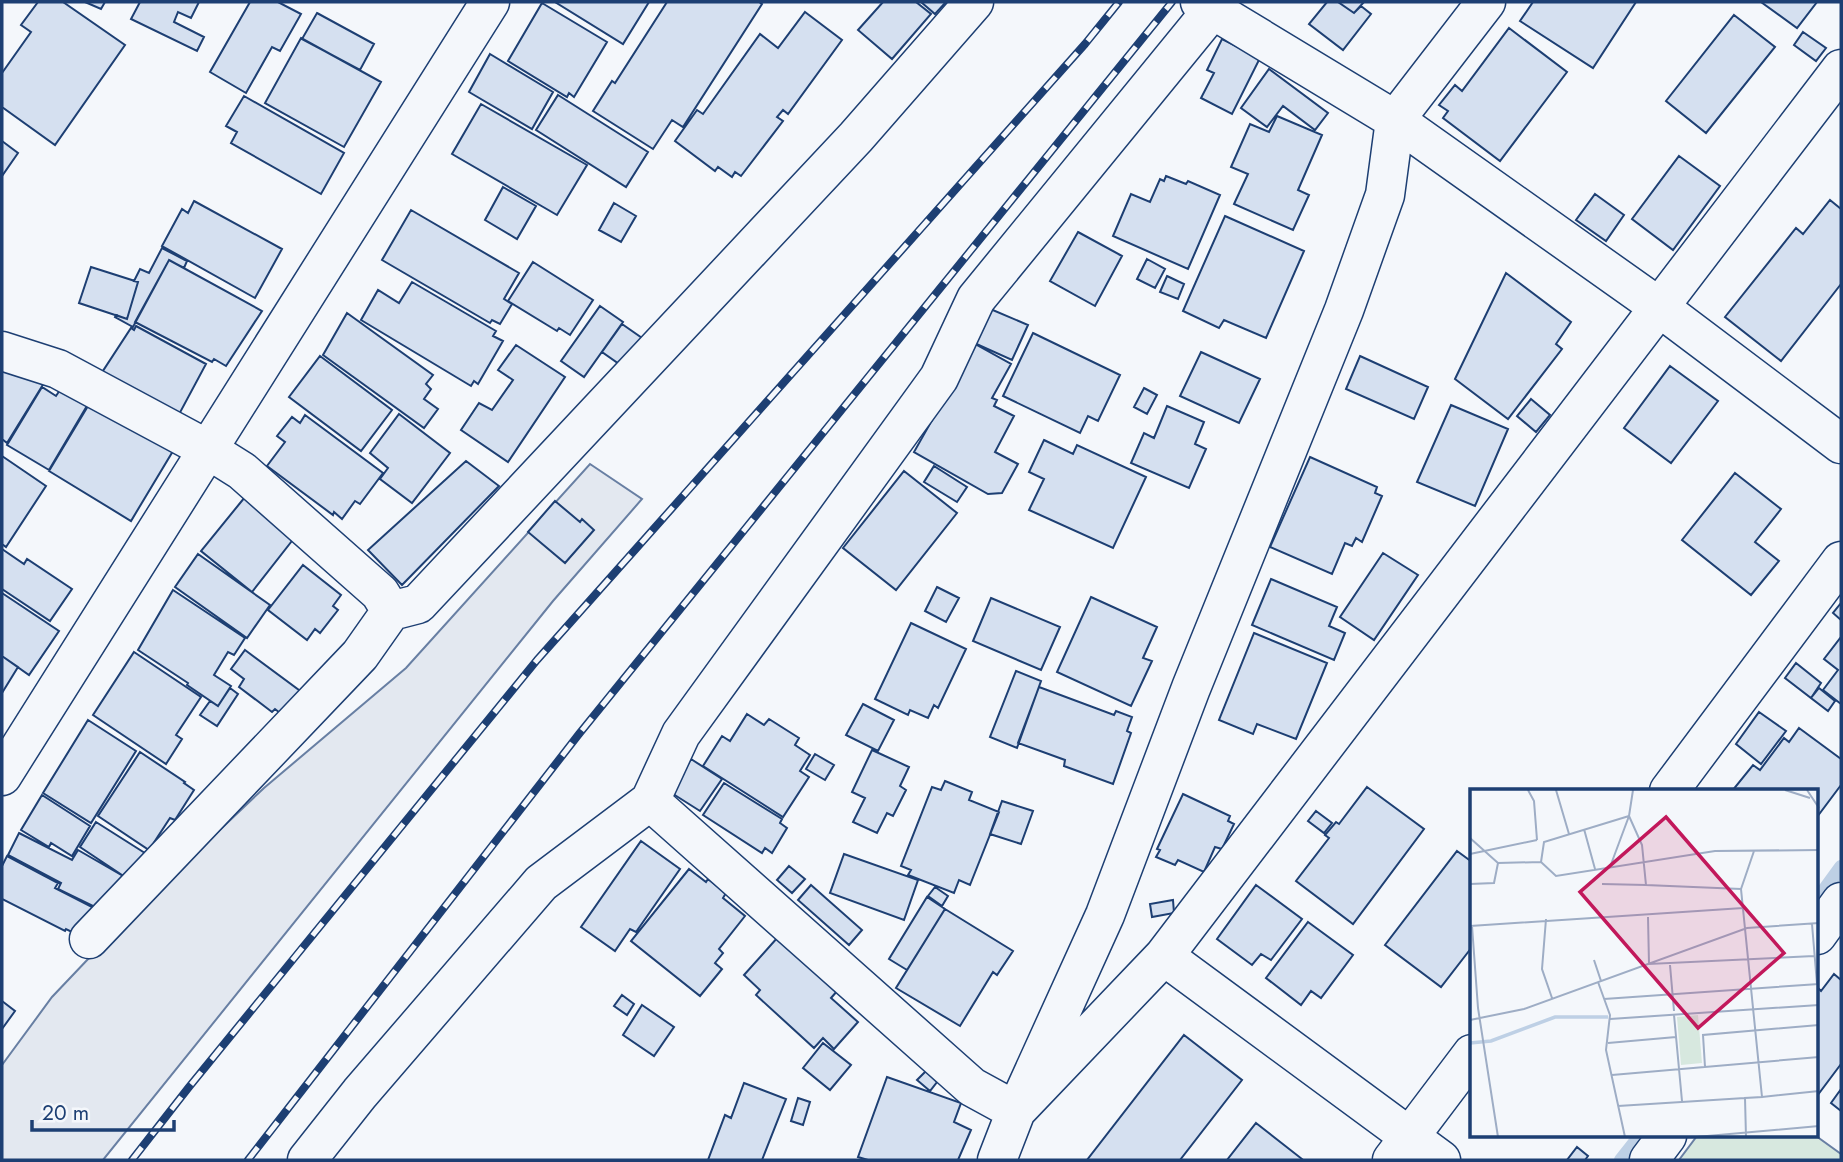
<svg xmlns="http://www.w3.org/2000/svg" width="1843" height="1162" viewBox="0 0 1843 1162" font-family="Jost,sans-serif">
<rect width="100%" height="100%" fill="#f4f7fb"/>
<path fill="#d7e8df" stroke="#687fa3" stroke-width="2" d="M 1697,1136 L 1816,1136 L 1841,1154 L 1841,1160 L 1679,1160 Z"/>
<path fill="#e3e8f0" stroke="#687fa3" stroke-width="2" d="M 590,464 L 642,499 L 553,601 L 103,1160 L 2,1160 L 2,1065 L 52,997 L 128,917 L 264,788 L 406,668 Z"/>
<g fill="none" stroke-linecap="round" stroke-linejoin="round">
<path stroke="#bed0e5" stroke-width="14" d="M 1817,900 L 1841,867
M 1621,1160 L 1640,1136"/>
</g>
<path fill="#d5e0f0" stroke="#1d3f73" stroke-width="2" d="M 38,2 L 63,2 L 125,45 L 55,145 L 2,107 L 2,73 L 31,32 L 21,25 Z
M 85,2 L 105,2 L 101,9 Z
M 140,2 L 199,2 L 191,18 L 178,12 L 174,22 L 204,37 L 197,51 L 131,19 Z
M 250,2 L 278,2 L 301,14 L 280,51 L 272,47 L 246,93 L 210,72 Z
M 555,2 L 649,2 L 623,44 Z
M 667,2 L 759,2 L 762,4 L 683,127 L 672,120 L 653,149 L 593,111 L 612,81 L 615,83 Z
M 883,2 L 916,2 L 931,14 L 892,59 L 858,30 Z
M 921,2 L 946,2 L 935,14 Z
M 1327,2 L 1338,2 L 1354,13 L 1361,6 L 1371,14 L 1343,50 L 1309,24 Z
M 1338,2 L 1364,2 L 1354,13 Z
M 1533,2 L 1636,2 L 1593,68 L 1520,21 Z
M 1761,2 L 1817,2 L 1797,28 Z
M 542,3 L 607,42 L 574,97 L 569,93 L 567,97 L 508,61 Z
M 805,12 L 842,40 L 788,114 L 783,110 L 777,117 L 783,121 L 741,176 L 735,172 L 732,177 L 718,167 L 715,171 L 675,141 L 697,110 L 703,114 L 760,34 L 778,48 Z
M 317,13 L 374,44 L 360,70 L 302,39 Z
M 1734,15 L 1775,47 L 1706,133 L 1666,101 Z
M 1509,28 L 1567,72 L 1500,161 L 1443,118 L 1448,111 L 1439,105 L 1455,85 L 1462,91 Z
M 1803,32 L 1826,48 L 1816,61 L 1794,45 Z
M 301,38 L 381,82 L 344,147 L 265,103 Z
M 1222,39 L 1260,58 L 1232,114 L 1201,98 L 1214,73 L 1207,70 Z
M 490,54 L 553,92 L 532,129 L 469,92 Z
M 1269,69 L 1328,113 L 1315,130 L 1283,106 L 1267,127 L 1241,108 Z
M 558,95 L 648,152 L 626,187 L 536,130 Z
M 244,96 L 344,153 L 321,194 L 231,143 L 237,132 L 226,126 Z
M 481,104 L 587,165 L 557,215 L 452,154 Z
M 1277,116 L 1322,135 L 1298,190 L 1309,195 L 1293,230 L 1234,204 L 1248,174 L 1231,167 L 1250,124 L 1269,132 Z
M 2,141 L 18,153 L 2,176 Z
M 1679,156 L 1720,186 L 1673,250 L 1632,219 Z
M 1166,176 L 1186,184 L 1188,181 L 1220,195 L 1188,269 L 1113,236 L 1131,194 L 1150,202 L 1160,179 L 1164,181 Z
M 503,187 L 536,206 L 517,239 L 485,220 Z
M 1595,194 L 1624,215 L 1606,241 L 1576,220 Z
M 1830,200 L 1841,209 L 1841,284 L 1781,361 L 1725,317 L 1796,228 L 1803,234 Z
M 194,201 L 282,249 L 255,298 L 162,246 L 182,209 L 188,213 Z
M 614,203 L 636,216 L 621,242 L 599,230 Z
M 411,210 L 519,273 L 504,299 L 512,304 L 500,324 L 492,320 L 490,323 L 382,260 Z
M 1225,216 L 1304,251 L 1266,338 L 1224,320 L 1219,328 L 1183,311 Z
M 1078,232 L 1122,256 L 1095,306 L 1050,281 Z
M 162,248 L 187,261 L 184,268 L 169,260 L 133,327 L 115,317 L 116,315 L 127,319 L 138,282 L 134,281 L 140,269 L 149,273 Z
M 1147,259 L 1165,269 L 1155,288 L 1137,279 Z
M 169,260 L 262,311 L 226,366 L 214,359 L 212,362 L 135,322 Z
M 533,262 L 593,300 L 570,335 L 559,328 L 557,331 L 508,301 Z
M 91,267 L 138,282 L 127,319 L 79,303 Z
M 1506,273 L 1571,322 L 1556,344 L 1562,349 L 1508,419 L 1455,379 Z
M 1167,276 L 1184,284 L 1178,299 L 1160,292 Z
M 412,282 L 496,331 L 493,336 L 503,341 L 478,384 L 474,381 L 471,386 L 361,320 L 378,290 L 399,303 Z
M 600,306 L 623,322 L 584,377 L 561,361 Z
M 988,308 L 1028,325 L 1012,360 L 972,342 Z
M 347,313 L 433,375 L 426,384 L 431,389 L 424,399 L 438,409 L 424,428 L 323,355 Z
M 622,324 L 642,338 L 622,366 L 602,352 Z
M 136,326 L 206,364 L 176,420 L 99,377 L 131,328 L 134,330 Z
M 1033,333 L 1120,375 L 1098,421 L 1088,416 L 1080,433 L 1003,396 Z
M 975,344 L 1011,364 L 992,398 L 997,400 L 994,406 L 1014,416 L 995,452 L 1018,464 L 1002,493 L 988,494 L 914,452 Z
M 516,345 L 565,377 L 508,462 L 461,430 L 479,403 L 492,410 L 513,380 L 498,370 Z
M 1201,352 L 1260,379 L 1239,423 L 1180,396 Z
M 320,356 L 392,410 L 361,451 L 289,397 Z
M 1360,356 L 1428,387 L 1414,419 L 1346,389 Z
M 1670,366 L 1718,401 L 1671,463 L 1624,428 Z
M 2,369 L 44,383 L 7,443 L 2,439 Z
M 64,384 L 91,399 L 49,470 L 7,445 L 42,387 L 56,396 Z
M 1144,388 L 1157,395 L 1147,414 L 1134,407 Z
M 94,396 L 176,446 L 131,521 L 49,471 Z
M 1531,399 L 1550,415 L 1536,432 L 1517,416 Z
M 1451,405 L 1508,429 L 1475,506 L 1417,482 Z
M 1167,406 L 1204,422 L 1195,444 L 1206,449 L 1189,488 L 1131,463 L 1144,433 L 1154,438 Z
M 399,414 L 450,453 L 412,503 L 380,479 L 388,468 L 370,453 Z
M 305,415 L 383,473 L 360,504 L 355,501 L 342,519 L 334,512 L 333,515 L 267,466 L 285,442 L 277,436 L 292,417 L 300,423 Z
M 1044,440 L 1073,454 L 1077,445 L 1146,477 L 1113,548 L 1029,510 L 1044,479 L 1029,472 Z
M 2,456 L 46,486 L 6,547 L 2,544 Z
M 1310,457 L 1377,487 L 1375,493 L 1382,496 L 1362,542 L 1356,538 L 1352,546 L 1345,543 L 1332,574 L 1270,547 Z
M 466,461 L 499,486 L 402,585 L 368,550 Z
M 934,466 L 967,487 L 957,502 L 924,482 Z
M 904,471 L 957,513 L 896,590 L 843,548 Z
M 1735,473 L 1781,509 L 1755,542 L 1779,561 L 1751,595 L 1682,540 Z
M 245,497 L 295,537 L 252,592 L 201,551 Z
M 555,501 L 580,522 L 582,519 L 594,530 L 565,563 L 528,532 Z
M 2,549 L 24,564 L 27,559 L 72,589 L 50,621 L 2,589 Z
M 1383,553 L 1418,575 L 1374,640 L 1340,617 Z
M 198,554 L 270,605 L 247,638 L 175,587 Z
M 303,565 L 341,595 L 333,606 L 338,610 L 320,633 L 315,629 L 307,640 L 268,610 Z
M 1271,579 L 1337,607 L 1329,626 L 1345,633 L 1334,660 L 1252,625 Z
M 937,587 L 959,598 L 946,622 L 925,611 Z
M 173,590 L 245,638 L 234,655 L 228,652 L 214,675 L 231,686 L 218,706 L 187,685 L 188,683 L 138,650 Z
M 2,593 L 59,631 L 29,675 L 2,656 Z
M 1091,597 L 1157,627 L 1143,658 L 1152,661 L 1131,706 L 1057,672 Z
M 991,598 L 1060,627 L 1041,670 L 973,641 Z
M 1841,603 L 1841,620 L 1833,613 Z
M 911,623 L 966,649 L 938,708 L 934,705 L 928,718 L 910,710 L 908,715 L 875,699 Z
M 1254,633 L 1327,663 L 1296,739 L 1257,724 L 1253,734 L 1219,720 Z
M 1841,637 L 1841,704 L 1823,690 L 1838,670 L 1824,659 Z
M 245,650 L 307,696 L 289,720 L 275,709 L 272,712 L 239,687 L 244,679 L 231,669 Z
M 134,652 L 201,697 L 176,735 L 182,739 L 166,764 L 93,715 Z
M 2,656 L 18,667 L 2,693 Z
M 1796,663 L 1821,683 L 1811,698 L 1785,678 Z
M 1016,671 L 1041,681 L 1017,748 L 990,737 Z
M 1039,687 L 1114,715 L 1116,711 L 1132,717 L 1127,731 L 1131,733 L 1113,784 L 1064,766 L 1065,760 L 1018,743 Z
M 230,688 L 238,694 L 217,726 L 200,715 L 210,701 L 218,706 Z
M 1819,688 L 1835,701 L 1828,711 L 1811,698 Z
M 863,704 L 894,720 L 878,751 L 846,735 Z
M 1759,712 L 1786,731 L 1761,764 L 1736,744 Z
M 747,714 L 764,725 L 769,719 L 799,738 L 795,745 L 810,755 L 800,771 L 809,777 L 783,817 L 703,766 L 722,736 L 730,741 Z
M 88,720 L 136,751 L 91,823 L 43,793 Z
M 1799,728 L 1841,759 L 1841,785 L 1817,817 L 1817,791 L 1732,791 L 1753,765 L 1760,770 L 1784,738 L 1789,742 Z
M 872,750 L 909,767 L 900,786 L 906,790 L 893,816 L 887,813 L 877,833 L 853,822 L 865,798 L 852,792 Z
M 140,752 L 185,782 L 184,783 L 194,790 L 175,820 L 170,818 L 149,850 L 98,816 Z
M 815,754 L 834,765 L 825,780 L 806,769 Z
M 691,759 L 722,779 L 700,811 L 670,792 Z
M 945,781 L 972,792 L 969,800 L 999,812 L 970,885 L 959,880 L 954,893 L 908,875 L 911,870 L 901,866 L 932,787 L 941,790 Z
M 724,783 L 782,819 L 780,823 L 787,828 L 772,853 L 765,848 L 762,853 L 703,815 Z
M 1367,787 L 1424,829 L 1353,924 L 1296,881 L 1329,838 L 1325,835 L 1336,822 L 1339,824 Z
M 1183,794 L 1230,816 L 1228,821 L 1234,824 L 1222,849 L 1215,847 L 1204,872 L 1178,860 L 1175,865 L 1156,857 L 1160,850 L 1157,849 Z
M 42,795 L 90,826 L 72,856 L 51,843 L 49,847 L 21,830 Z
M 1002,801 L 1033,811 L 1021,844 L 990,834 Z
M 1316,811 L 1332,823 L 1324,833 L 1308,821 Z
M 96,822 L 148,855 L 131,881 L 80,847 Z
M 19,833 L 72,860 L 78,850 L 123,876 L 97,908 L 58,889 L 61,883 L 8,855 Z
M 641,841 L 680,869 L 636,932 L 630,929 L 615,951 L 581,927 Z
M 1457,851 L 1472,862 L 1472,947 L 1441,987 L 1385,945 Z
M 844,854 L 918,880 L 904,920 L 830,893 Z
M 7,856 L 58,883 L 55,888 L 96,909 L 76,934 L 66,929 L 65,931 L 2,899 L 2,866 Z
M 789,866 L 805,879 L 792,893 L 777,880 Z
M 689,869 L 706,882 L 708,879 L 726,893 L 723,898 L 745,916 L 719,949 L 723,953 L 715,963 L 722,969 L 700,996 L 631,941 Z
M 811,885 L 862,930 L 849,945 L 798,900 Z
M 1256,885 L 1302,919 L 1271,960 L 1261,954 L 1252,965 L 1217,939 Z
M 935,887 L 948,896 L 942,906 L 928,896 Z
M 927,897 L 945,909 L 907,970 L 889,959 Z
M 1173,900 L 1174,913 L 1152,917 L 1150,904 Z
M 945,909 L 1013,951 L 997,975 L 993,972 L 960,1026 L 896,988 Z
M 1308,922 L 1353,955 L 1321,998 L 1311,991 L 1301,1005 L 1266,978 Z
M 778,937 L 838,990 L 831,998 L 858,1022 L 834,1049 L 823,1038 L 814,1048 L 756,995 L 760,990 L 744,975 Z
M 1834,974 L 1841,980 L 1841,1064 L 1817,1096 L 1817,987 L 1821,991 Z
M 622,995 L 634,1004 L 627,1015 L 614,1006 Z
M 2,1001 L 15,1011 L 2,1029 Z
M 642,1005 L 674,1027 L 654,1056 L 623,1035 Z
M 1184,1035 L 1242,1080 L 1180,1160 L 1087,1160 Z
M 823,1043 L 851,1065 L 830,1090 L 803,1068 Z
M 926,1071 L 937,1082 L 930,1091 L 917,1080 Z
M 887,1077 L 961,1103 L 954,1122 L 971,1130 L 958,1160 L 868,1160 L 858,1157 Z
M 744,1083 L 786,1099 L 762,1160 L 708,1160 L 725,1115 L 731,1118 Z
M 1841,1089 L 1841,1111 L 1831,1103 Z
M 798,1098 L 810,1102 L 803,1125 L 791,1121 Z
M 1256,1123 L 1302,1159 L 1301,1160 L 1227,1160 Z
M 1577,1147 L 1588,1156 L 1585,1160 L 1567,1160 Z"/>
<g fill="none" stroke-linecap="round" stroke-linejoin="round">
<g stroke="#1d3f73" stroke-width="41">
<path id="minor" d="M 1200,2 L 1395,120 L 1659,307 L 1841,444
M 2,351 L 58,369 L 207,449 L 242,471 L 380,593 L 391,611 L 418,604 L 856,137 L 974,2
M 1669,791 L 1841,561
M 650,801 L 972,1087 L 1016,1111 L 1164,956 L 1841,69
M 1817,935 L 1841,902
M 89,939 L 360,655 L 391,611
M 1164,956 L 1441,1160
M 307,1160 L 360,1093 L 541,883 L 650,801 L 681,734 L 939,378 L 976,299 L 1213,9
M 997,1160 L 1016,1111 L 1105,915 L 1191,688 L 1344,310 L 1385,195 L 1395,120 L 1486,2
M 1392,1160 L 1472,1054
M 1649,1160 L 1667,1136"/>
</g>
<g stroke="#1d3f73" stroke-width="41">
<path id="tertiary" d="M 2,776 L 490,2"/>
</g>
<use href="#minor" stroke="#f4f7fb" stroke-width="38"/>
<use href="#tertiary" stroke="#f4f7fb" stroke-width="38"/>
<g stroke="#1d3f73" stroke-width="8">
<path id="rail" d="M 132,1160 L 189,1087 L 537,660 L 1085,44 L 1119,2
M 248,1160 L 579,734 L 1172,2"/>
</g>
<use href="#rail" stroke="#f4f7fb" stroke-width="5" stroke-dasharray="16" stroke-linecap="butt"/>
</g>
<g transform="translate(1470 789)">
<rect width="348" height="348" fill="#f4f7fb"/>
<path d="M 228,226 L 232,274 L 211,276 L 207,228 Z" fill="#d7e8df"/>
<path fill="none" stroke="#bed0e5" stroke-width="3.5" d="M 0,254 L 21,252 L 85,228 L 138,228"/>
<path fill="none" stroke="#9eadc5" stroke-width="2" d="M 58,1 L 64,12 L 67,51M 86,1 L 99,45M 315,1 L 340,9M 337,1 L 349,19M 159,27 L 172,56 L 176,96 L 271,100M 114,40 L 125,80M 0,49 L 28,74M 0,65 L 67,51M 71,73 L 74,53 L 159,27M 140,78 L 159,27 L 163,1M 0,95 L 24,94 L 28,74 L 71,73 L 86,87 L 245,62 L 349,61M 132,95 L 176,96M 178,128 L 179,175 L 344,167M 76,130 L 72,180 L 82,209M 342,135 L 347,195M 0,137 L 273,119M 2,137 L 8,219 L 28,348M 124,171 L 131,192M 200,176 L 204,222M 128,193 L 140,226 L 136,261 L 155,348M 134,210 L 349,195M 204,226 L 212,312M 140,230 L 349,216M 0,231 L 54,220 L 277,139 L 349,134M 138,254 L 206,248M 235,278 L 233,246 L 349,236M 142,286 L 349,268M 292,308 L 349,302M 148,317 L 275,309M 226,348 L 349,337M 276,348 L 275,309 L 292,308 L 271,100 L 284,62"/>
<path fill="#c2185b" fill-opacity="0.15" stroke="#c2185b" stroke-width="3.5" d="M 196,28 L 314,164 L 228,239 L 110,103 Z"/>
<rect width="348" height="348" fill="none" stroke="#1d3f73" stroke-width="3.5"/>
</g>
<rect width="1843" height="1162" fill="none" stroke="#1d3f73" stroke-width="7"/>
<path d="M32 1120v10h142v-10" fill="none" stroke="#1d3f73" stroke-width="3.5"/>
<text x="42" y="1120" font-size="21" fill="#1d3f73" stroke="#f4f7fb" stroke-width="5" paint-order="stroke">20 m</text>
</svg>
